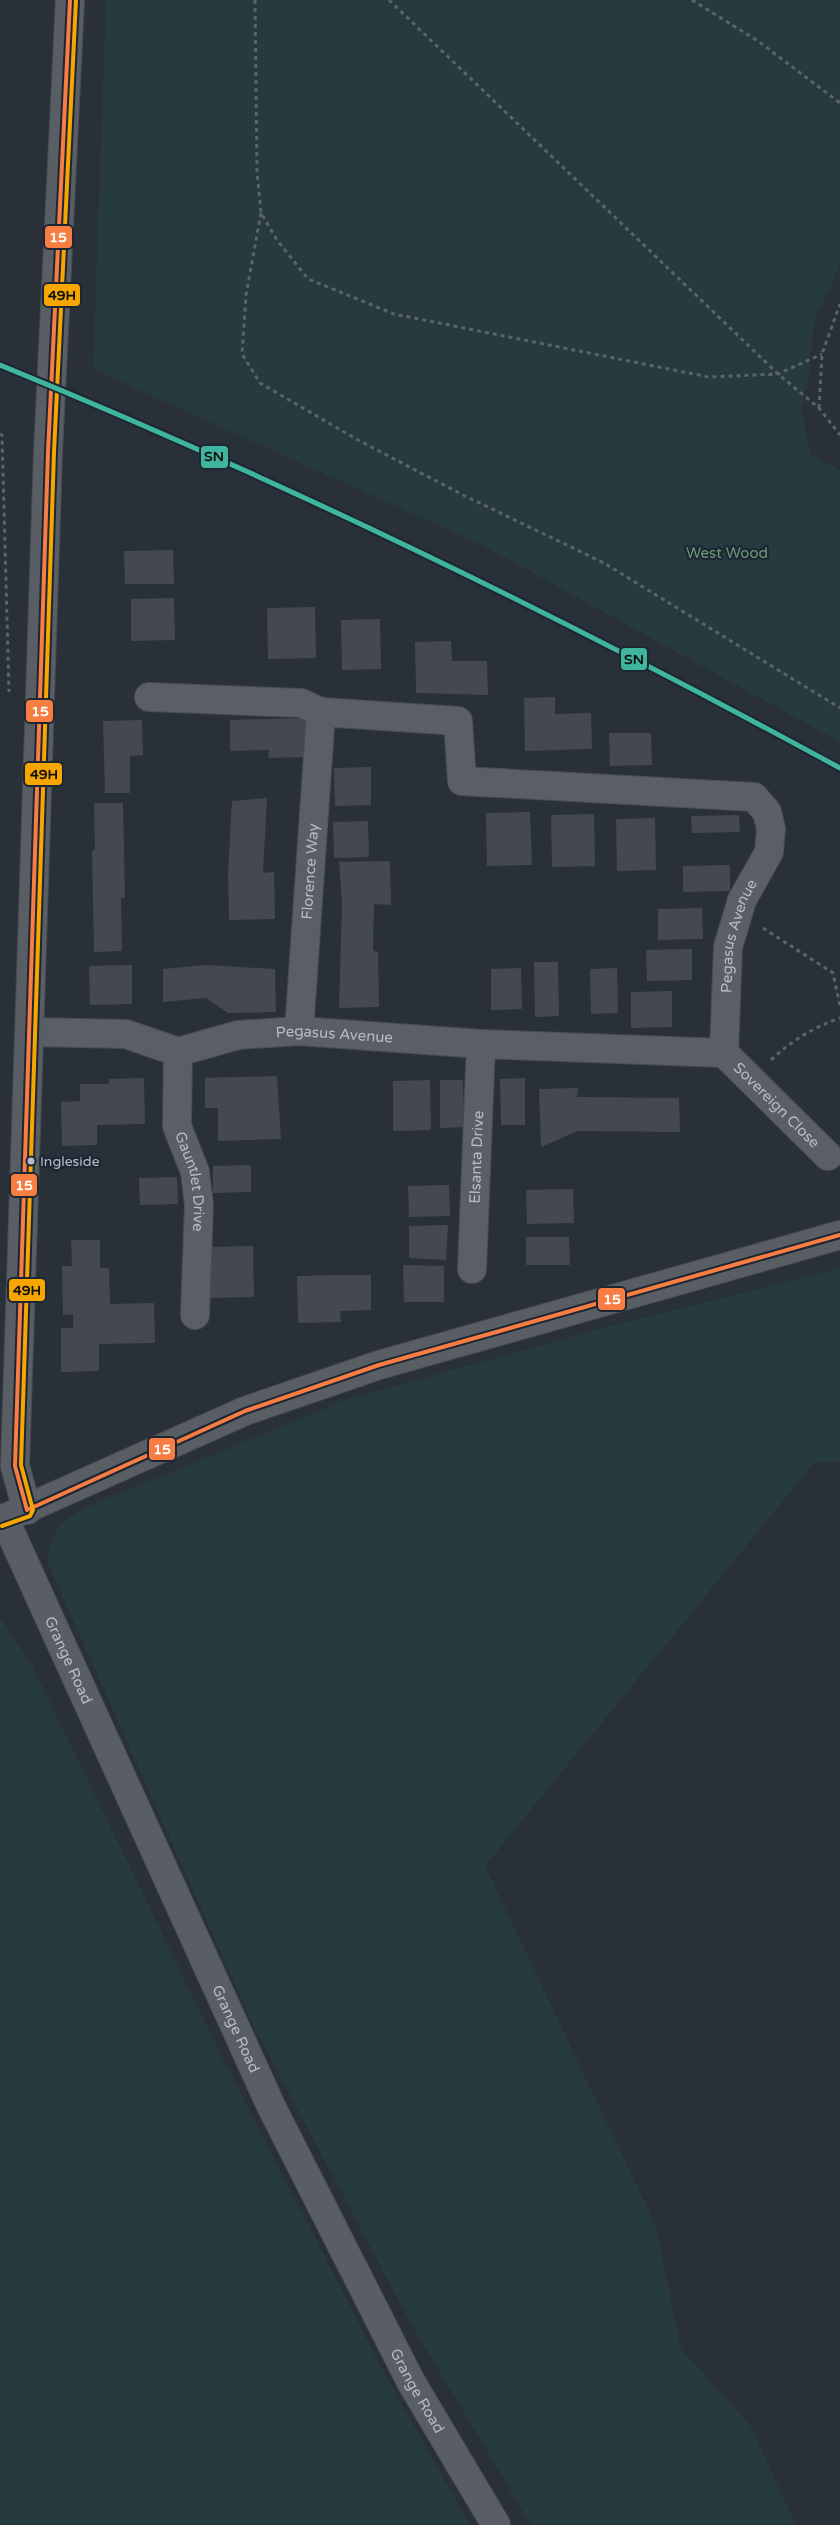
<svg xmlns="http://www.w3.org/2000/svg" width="840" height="2525" viewBox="0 0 840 2525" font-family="'Varela Round',sans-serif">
<rect width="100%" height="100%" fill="#2a3038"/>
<path fill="#273a3e" d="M 106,0 L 840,0 L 840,261 L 831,288 L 814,320 L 809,376 L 801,409 L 811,455 L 840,470 L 840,742 L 484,546 L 93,369 Z
M 840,1268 L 840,1462 L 814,1463 L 485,1866 L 656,2226 L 681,2349 L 750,2425 L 796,2525 L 531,2525 L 410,2322 L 253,2025 L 47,1561 C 56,1520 63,1519 99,1502 L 348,1399 L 614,1325 Z
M 0,1617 L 32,1665 L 223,2059 L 388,2380 L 470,2525 L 0,2525 Z"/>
<path fill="#444950" d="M 173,550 L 174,584 L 125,584 L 124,551 Z
M 174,598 L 175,640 L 131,641 L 131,599 Z
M 315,607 L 316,658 L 268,659 L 267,608 Z
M 380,619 L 381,669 L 342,670 L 341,620 Z
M 451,641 L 452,661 L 487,661 L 488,695 L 416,693 L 415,642 Z
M 555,697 L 555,714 L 591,713 L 592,749 L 525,751 L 524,698 Z
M 309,718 L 310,757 L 268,758 L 269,750 L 230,751 L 230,720 Z
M 142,720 L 143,755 L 130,756 L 130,793 L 105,793 L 103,721 Z
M 609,733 L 651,733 L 652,765 L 610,766 Z
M 371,767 L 371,805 L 335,806 L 334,768 Z
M 267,798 L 263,873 L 274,872 L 275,919 L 229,920 L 228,873 L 232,801 Z
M 94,803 L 123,803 L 125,898 L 121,898 L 122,951 L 94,952 L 92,850 L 95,850 Z
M 530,812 L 532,865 L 487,866 L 486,813 Z
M 594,814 L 595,866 L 552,867 L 551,815 Z
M 739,815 L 740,832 L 692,833 L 691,816 Z
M 655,818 L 656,870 L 617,871 L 616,819 Z
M 368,821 L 369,857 L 334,858 L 333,822 Z
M 390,861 L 391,905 L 374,904 L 373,951 L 378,952 L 379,1007 L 339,1008 L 342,904 L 339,862 Z
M 730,865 L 730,891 L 683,892 L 683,866 Z
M 702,908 L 703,939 L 658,940 L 658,909 Z
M 692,949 L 692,980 L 647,981 L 646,950 Z
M 534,962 L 558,962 L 559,1016 L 535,1017 Z
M 132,965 L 132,1004 L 90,1005 L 89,966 Z
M 206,965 L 275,969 L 276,1012 L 228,1013 L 206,998 L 163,1002 L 163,969 Z
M 521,968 L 522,1009 L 491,1010 L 491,969 Z
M 617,968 L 618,1013 L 591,1014 L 590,969 Z
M 672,991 L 672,1027 L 631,1028 L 631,992 Z
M 277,1076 L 281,1139 L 218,1141 L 218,1108 L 205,1108 L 205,1078 Z
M 144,1078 L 145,1124 L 97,1125 L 97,1145 L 62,1146 L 61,1102 L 80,1101 L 80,1084 L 109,1084 L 109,1079 Z
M 525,1078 L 525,1125 L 501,1125 L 500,1079 Z
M 430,1080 L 431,1130 L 393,1131 L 393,1081 Z
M 440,1080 L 463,1080 L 464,1127 L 440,1128 Z
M 578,1088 L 577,1097 L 679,1098 L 680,1132 L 578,1131 L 541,1147 L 539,1089 Z
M 251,1165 L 251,1192 L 213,1193 L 213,1166 Z
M 177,1177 L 178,1204 L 140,1205 L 139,1178 Z
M 449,1185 L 450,1216 L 409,1217 L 408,1186 Z
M 573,1189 L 574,1223 L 527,1224 L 526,1190 Z
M 448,1225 L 446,1260 L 409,1258 L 409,1226 Z
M 526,1237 L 569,1237 L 570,1265 L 526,1265 Z
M 71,1240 L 100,1240 L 100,1268 L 109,1268 L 110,1304 L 154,1303 L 155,1343 L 99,1344 L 99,1371 L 61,1372 L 61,1328 L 73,1328 L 73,1314 L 63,1315 L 62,1266 L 72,1266 Z
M 253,1246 L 254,1297 L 209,1298 L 209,1247 Z
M 403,1265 L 444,1266 L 444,1302 L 404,1302 Z
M 340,1275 L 371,1275 L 371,1310 L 340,1311 L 341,1322 L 298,1323 L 297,1276 Z"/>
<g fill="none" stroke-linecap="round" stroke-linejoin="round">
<g stroke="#484c53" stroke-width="30">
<g id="street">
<path id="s1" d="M 299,1031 L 321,712"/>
<path id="s2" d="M 31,1032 L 126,1034 L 178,1052 L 238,1035 L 299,1031 L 481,1044 L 724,1053 L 728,947 L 742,900 L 769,852 L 771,829 L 767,812 L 754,797 L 462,781 L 458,721 L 321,712 L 301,703 L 149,697"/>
<path id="s3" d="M 178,1052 L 177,1126 L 195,1172 L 199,1205 L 195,1315"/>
<path id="s4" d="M 724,1053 L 828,1156"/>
<path id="s5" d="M 472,1269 L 481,1044"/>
</g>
</g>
<g stroke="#484c53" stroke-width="30">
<g id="secondary">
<path d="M 27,1510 L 15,1466 L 48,452 L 70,0"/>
<path d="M 10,1516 L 245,1411 L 379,1365 L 840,1235"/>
<path id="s6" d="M 4,1518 L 271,2106 L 411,2382 L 496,2525"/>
</g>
</g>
<path stroke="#5d636a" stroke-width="3" stroke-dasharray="4 4" stroke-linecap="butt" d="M 255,0 L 257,172 L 261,213 L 277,240 L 308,279 L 394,314 L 709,377 L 778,374 L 822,354
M 389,0 L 778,374 L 819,408 L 840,435
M 692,0 L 758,41 L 840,103
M 261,213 L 246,295 L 242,354 L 260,383 L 358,440 L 463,495 L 604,563 L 840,708
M 819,408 L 822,354 L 840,304
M 0,434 L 2,435 L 9,692
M 763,928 L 833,973 L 840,1006
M 771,1060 C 792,1040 813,1028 840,1018"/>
<use href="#street" stroke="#5a5e66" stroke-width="28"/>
<use href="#secondary" stroke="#595d64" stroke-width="28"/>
<g stroke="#1d2633" stroke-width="8">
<path id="bus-1" d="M 70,0 L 48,452 L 15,1466 L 27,1510 L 245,1411 L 379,1365 L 840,1235"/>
</g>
<g stroke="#1d2633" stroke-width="8">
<path id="bus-2" d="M 2,1526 L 30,1516 L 33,1510 L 21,1465 L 54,452 L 76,0"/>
</g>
<use href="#bus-1" stroke="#f77d43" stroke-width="4"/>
<use href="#bus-2" stroke="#f7a600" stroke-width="4"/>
<g stroke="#1d2633" stroke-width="9">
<path id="rail-1" d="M 0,365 C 289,483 566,619 840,768"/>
</g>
<use href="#rail-1" stroke="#40b59e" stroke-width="5"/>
</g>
<circle fill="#b4bcc9" stroke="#1d2633" stroke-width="2" cx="31" cy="1161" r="4.5"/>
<g text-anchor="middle" stroke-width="4.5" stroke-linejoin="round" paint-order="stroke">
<g font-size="14" fill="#b4bcc9" stroke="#1d2633" text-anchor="start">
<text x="40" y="1166">Ingleside</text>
</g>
<g font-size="15" fill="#6b9a76" stroke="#1d2633">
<text x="727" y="558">West Wood</text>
</g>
<g font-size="15" fill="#b4bcc9" stroke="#1d2633">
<text dy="5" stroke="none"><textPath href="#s1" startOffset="160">Florence Way</textPath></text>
<text dy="5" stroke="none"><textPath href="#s2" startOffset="818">Pegasus Avenue</textPath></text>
<text dy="5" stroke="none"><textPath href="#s2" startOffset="309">Pegasus Avenue</textPath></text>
<text dy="5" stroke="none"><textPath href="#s4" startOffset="74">Sovereign Close</textPath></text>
<text dy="5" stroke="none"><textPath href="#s5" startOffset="112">Elsanta Drive</textPath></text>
<text dy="5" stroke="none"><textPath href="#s3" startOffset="132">Gauntlet Drive</textPath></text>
<text dy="5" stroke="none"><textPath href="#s6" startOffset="156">Grange Road</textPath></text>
<text dy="5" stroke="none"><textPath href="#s6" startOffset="561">Grange Road</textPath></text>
<text dy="5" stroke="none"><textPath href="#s6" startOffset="966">Grange Road</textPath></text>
</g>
</g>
<g stroke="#1d2633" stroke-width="2">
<rect x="44" y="225" width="29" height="24" rx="5" fill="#f77d43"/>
<rect x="43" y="283" width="38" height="24" rx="5" fill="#f7a600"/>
<rect x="200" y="445" width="29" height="24" rx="5" fill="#40b59e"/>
<rect x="620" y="647" width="28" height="24" rx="5" fill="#40b59e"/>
<rect x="25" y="699" width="29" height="24" rx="5" fill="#f77d43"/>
<rect x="24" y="762" width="39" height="24" rx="5" fill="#f7a600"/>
<rect x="10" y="1173" width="28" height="24" rx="5" fill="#f77d43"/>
<rect x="8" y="1278" width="38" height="24" rx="5" fill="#f7a600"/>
<rect x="597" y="1287" width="29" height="24" rx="5" fill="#f77d43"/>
<rect x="148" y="1437" width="28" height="24" rx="5" fill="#f77d43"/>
</g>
<g font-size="14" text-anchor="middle" font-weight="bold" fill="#fff">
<text x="58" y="242">15</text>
<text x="40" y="716">15</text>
<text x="24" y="1190">15</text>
<text x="612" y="1304">15</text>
<text x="162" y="1454">15</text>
</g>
<g font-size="14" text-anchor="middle" font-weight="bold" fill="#111">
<text x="62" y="300">49H</text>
<text x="214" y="461">SN</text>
<text x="634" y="664">SN</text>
<text x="44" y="779">49H</text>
<text x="27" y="1295">49H</text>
</g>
</svg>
